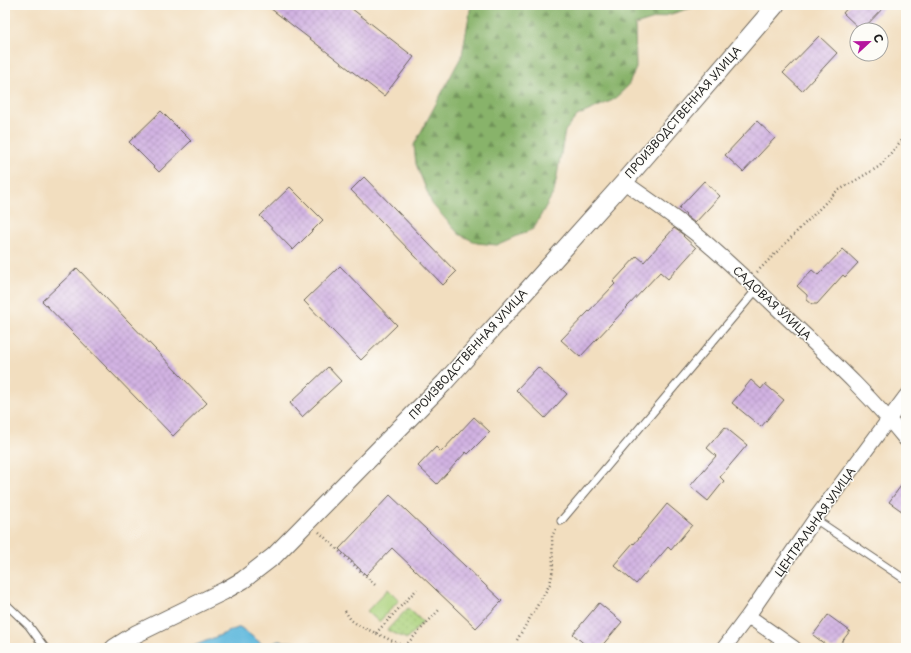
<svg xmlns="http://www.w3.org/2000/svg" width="911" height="653" viewBox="0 0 911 653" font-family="'Playpen Sans',sans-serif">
<defs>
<pattern id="forest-firs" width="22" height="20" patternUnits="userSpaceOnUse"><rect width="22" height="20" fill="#88b36b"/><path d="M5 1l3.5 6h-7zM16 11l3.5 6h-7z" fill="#6e9157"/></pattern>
<pattern id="park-dots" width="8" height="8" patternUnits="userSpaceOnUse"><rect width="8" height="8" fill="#abd17b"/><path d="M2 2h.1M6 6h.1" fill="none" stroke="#93b36a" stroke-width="1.8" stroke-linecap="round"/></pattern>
<pattern id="building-cross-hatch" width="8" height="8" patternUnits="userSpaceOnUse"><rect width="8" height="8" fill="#d1b2e2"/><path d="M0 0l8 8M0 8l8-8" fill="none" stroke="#b398c1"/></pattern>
</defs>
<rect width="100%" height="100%" fill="#fdfcf7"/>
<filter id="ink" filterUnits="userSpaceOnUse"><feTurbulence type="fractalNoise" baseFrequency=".025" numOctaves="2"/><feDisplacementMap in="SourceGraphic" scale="8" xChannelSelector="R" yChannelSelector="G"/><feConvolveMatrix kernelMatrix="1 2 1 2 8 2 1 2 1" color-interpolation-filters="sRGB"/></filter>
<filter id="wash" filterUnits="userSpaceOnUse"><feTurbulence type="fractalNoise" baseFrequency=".012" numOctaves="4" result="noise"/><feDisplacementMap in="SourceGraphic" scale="16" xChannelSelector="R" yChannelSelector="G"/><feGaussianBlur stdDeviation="0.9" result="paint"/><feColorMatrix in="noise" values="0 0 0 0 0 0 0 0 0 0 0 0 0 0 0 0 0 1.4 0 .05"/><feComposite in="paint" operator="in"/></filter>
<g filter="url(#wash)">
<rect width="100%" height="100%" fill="#f2debf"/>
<path fill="#abd17b" stroke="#64764c" d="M 388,589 L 399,600 L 379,622 L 367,611 Z"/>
<path fill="url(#forest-firs)" stroke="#526844" d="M 471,5 L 695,5 L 694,7 L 635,25 L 636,68 L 628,86 L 613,100 L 577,116 L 565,131 L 554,192 L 533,229 L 497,245 L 477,243 L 459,234 L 432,204 L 416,164 L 414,145 L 462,55 Z"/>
<path fill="url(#park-dots)" stroke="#64764c" d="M 408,608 L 423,622 L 407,639 L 387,630 Z"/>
<path fill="#60b9dd" stroke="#3e6a7c" d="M 240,627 L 266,647 L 278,641 L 317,644 L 329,648 L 189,648 Z"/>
<g id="blocks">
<path fill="url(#building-cross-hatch)" d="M 266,5 L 347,5 L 414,57 L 384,96 Z
M 850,5 L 886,5 L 862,30 L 861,30 L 843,13 Z
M 819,36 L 837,53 L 802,91 L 783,73 Z
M 161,111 L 191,141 L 159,172 L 129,142 Z
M 757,121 L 775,138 L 743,172 L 725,155 Z
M 364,177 L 456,272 L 443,285 L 351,190 Z
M 704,181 L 720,196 L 695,223 L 685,215 L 686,214 L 679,208 Z
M 290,187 L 323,220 L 293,250 L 260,216 Z
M 674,228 L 684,235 L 683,236 L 696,248 L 668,279 L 660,272 L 580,357 L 561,340 L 615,284 L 613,282 L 637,256 L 644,262 Z
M 843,249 L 858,263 L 845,277 L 843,275 L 817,304 L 812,304 L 807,300 L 807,295 L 797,286 L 812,270 L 818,275 Z
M 340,266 L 397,325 L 361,360 L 304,301 Z
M 77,268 L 207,403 L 173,436 L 42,301 Z
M 328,367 L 341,381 L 302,417 L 290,403 Z
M 538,367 L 567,394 L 545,418 L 516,390 Z
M 751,380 L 761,389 L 765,384 L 784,400 L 761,427 L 732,403 Z
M 474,417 L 490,432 L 468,454 L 466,452 L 437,484 L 418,466 L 436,447 L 441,452 Z
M 725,427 L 747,445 L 720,477 L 724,481 L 708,501 L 690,486 L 716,456 L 707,448 Z
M 906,479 L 906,514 L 889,502 Z
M 390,495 L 502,601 L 476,628 L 392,548 L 366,575 L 339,549 Z
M 667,504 L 692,525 L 671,550 L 668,547 L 636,584 L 614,565 L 633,543 L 634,544 Z
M 599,603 L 622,622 L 600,648 L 589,648 L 573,634 Z
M 828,615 L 850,631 L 837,648 L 830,648 L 813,635 Z"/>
</g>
</g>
<g filter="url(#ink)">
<use href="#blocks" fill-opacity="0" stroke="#676055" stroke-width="1"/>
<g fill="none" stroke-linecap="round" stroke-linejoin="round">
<g stroke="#676055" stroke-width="9">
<path id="service" d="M 815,519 L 906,580
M 561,521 L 757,289
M 5,603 L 29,626 L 45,648"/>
</g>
<g stroke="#676055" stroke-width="16">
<path id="minor" d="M 624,182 C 648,199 673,216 697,235 C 733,265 767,299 801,331 C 838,366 875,401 906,440
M 748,616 L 794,648
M 724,648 L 748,616 L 815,519 L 906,396"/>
</g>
<g stroke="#676055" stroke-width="19">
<path id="tertiary" d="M 114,648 L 136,634 L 224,591 L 243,580 L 274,556 L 444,383 L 624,182 L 776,5"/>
</g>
<path stroke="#676055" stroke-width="2.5" stroke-dasharray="1 3" stroke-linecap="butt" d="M 757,272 L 836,192 L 880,166 L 906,135
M 319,532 L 375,585
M 345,611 L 351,620 L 358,625 L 408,648
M 376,633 L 417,589
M 517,640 L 550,584 L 553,570 L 552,536 L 556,529
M 405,646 L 439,610"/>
<use href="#service" stroke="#fff" stroke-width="7"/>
<use href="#minor" stroke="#fff" stroke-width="14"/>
<use href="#tertiary" stroke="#fff" stroke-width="17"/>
</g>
</g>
<g text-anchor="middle" stroke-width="3" stroke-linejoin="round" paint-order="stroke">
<g font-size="11" fill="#1c1c1c" stroke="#fdfcf7">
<text transform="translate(683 112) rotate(-49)" y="4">ПРОИЗВОДСТВЕННАЯ УЛИЦА</text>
<text transform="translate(772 303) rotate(43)" y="4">САДОВАЯ УЛИЦА</text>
<text transform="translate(468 354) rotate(-48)" y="4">ПРОИЗВОДСТВЕННАЯ УЛИЦА</text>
<text transform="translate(815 522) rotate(-55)" y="4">ЦЕНТРАЛЬНАЯ УЛИЦА</text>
</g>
</g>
<rect width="911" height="653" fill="none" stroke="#fdfcf7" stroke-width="20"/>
<g transform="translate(869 42) rotate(68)"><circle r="19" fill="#fdfcf7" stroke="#a3a29f"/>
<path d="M0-3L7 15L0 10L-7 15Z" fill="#b5179e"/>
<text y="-6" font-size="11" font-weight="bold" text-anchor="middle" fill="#1c1c1c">С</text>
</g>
</svg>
